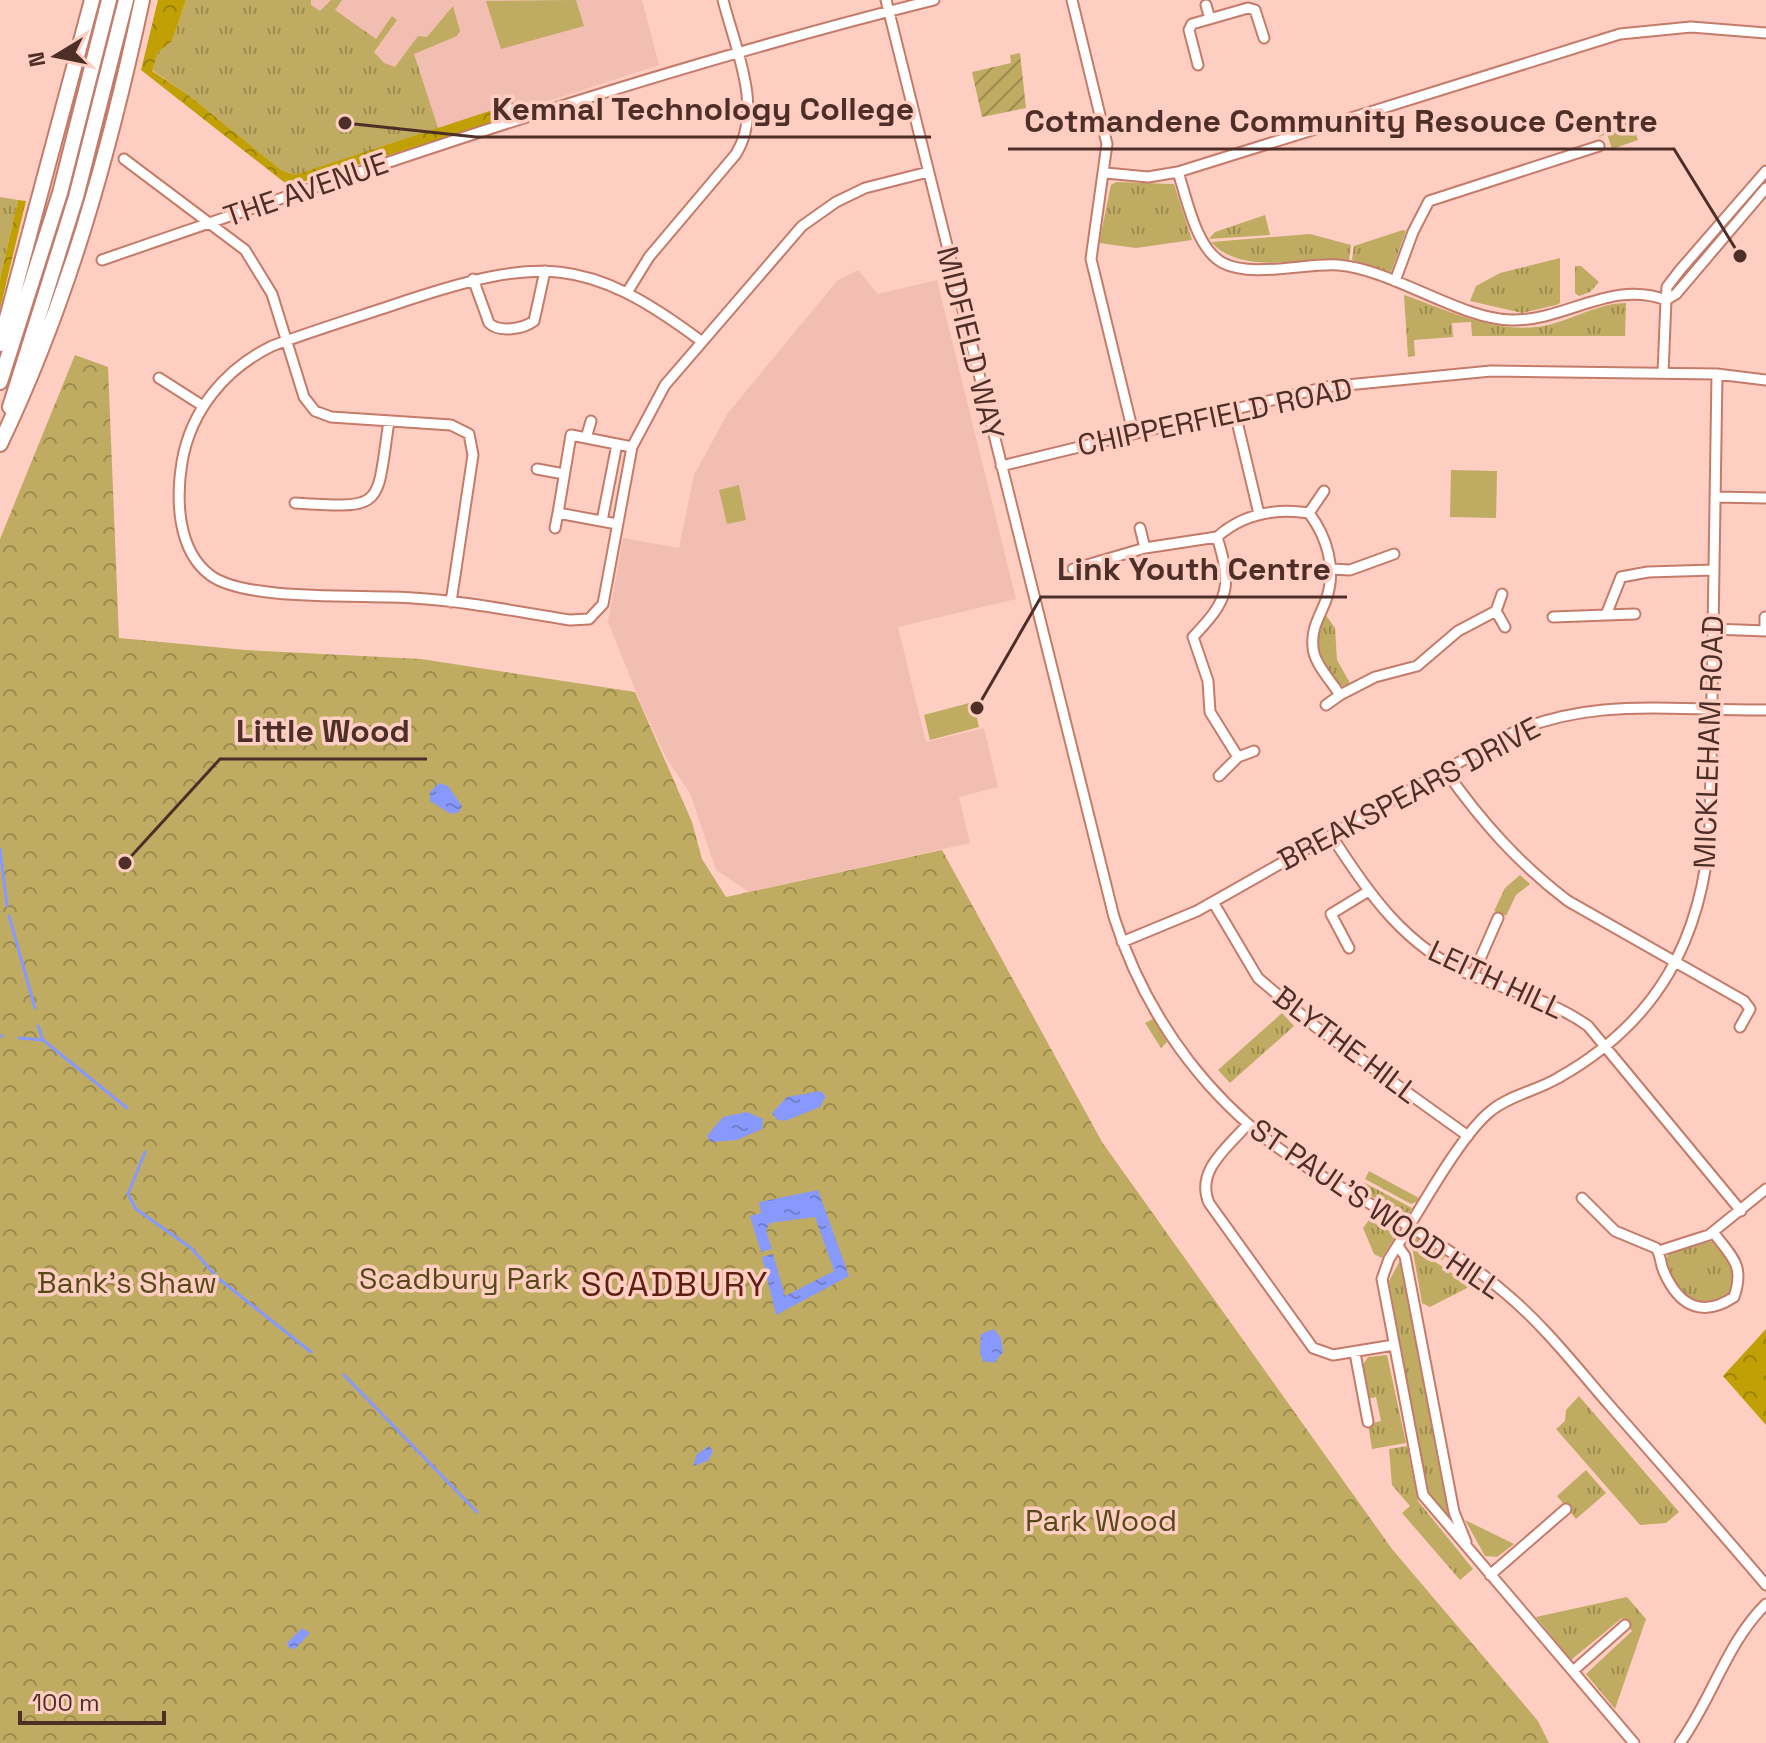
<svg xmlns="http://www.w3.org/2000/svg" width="1766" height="1743" viewBox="0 0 1766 1743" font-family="'Space Grotesk',sans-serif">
<defs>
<pattern id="grass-tufts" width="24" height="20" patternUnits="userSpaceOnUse" patternTransform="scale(2)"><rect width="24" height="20" fill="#bfab61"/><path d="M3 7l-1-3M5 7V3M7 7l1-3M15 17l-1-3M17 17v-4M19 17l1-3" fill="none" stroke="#9d8c50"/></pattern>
<pattern id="forest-crowns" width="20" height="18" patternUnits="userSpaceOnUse" patternTransform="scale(2)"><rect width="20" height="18" fill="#c0a005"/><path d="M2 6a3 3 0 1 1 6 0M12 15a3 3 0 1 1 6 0" fill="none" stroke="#9e8306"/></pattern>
<pattern id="park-crowns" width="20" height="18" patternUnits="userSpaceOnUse" patternTransform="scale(2)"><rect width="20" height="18" fill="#bfab61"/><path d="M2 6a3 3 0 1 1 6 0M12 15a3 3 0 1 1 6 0" fill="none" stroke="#9d8c50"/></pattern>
<pattern id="garden-furrows" width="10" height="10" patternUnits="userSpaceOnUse" patternTransform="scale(2)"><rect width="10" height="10" fill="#bfab61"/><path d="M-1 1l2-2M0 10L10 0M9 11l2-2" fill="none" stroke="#9d8c50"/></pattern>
<pattern id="water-ripples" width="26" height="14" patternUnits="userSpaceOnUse" patternTransform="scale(2)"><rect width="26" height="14" fill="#8899fd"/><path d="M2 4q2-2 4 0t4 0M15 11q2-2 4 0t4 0" fill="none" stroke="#717dcd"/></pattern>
</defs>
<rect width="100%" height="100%" fill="#fecec2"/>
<path fill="#f2beb1" d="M 163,0 L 642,0 L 659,65 L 289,186 L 147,74 Z
M 858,270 L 878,294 L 937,280 L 1016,599 L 898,627 L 926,742 L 984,728 L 998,787 L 959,797 L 970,843 L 749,892 L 716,870 L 690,793 L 666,758 L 641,704 L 608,622 L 623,538 L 679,548 L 694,475 L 728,413 L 837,281 Z"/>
<path fill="url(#grass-tufts)" d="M 186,0 L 311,0 L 311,5 L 320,11 L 331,0 L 342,0 L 335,10 L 376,39 L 392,16 L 397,20 L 374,52 L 384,63 L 395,67 L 418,36 L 427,37 L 453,6 L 460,31 L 457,36 L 414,54 L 438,128 L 294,175 L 281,170 L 187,94 L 152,70 L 158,52 L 172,41 Z
M 1631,119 L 1638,140 L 1612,149 L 1607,134 L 1599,137 L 1597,130 Z
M 1116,182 L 1174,184 L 1192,240 L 1136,248 L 1099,243 L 1111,185 Z
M 0,197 L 18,200 L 0,279 Z
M 1265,215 L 1270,235 L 1209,239 L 1215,232 Z
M 1403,230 L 1406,231 L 1391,272 L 1352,260 L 1354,246 Z
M 1310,234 L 1351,245 L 1349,260 C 1305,256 1243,277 1211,242 Z
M 1560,258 L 1560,303 L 1556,305 L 1522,313 L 1470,301 L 1476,286 L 1500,273 Z
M 1575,266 L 1581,266 L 1599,282 L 1590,292 L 1579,296 L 1575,293 Z
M 1404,295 C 1451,311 1498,336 1548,325 C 1574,319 1599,303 1626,303 L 1625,336 L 1472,336 L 1471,322 L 1452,323 L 1453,337 L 1414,340 L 1415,356 L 1408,357 Z
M 1323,611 L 1335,628 L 1337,660 L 1350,683 L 1343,686 L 1338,684 C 1321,656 1310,644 1323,611 Z
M 1520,875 L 1530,884 L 1516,895 L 1506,916 L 1494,911 L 1505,888 Z
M 1282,1013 L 1294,1026 L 1230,1083 L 1218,1070 Z
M 1153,1019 L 1167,1042 L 1161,1048 L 1145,1023 Z
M 1369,1171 L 1419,1198 L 1416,1202 L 1411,1204 L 1365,1179 Z
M 1365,1183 L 1412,1208 L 1408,1216 L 1360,1190 Z
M 1369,1220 L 1391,1232 L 1394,1239 L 1382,1258 L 1374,1254 L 1363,1228 Z
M 1416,1234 L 1446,1255 L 1442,1260 L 1412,1241 Z
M 1713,1241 L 1718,1242 L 1737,1277 L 1729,1297 L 1705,1307 C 1683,1296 1671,1286 1665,1261 L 1670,1252 Z
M 1412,1246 L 1469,1285 L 1469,1287 L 1430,1307 L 1422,1303 Z
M 1401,1259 L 1455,1529 L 1427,1494 L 1389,1281 Z
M 1387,1355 L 1406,1443 L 1372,1449 L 1368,1424 L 1381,1421 L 1376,1397 L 1367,1399 L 1362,1366 L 1368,1357 Z
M 1579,1396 L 1679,1512 L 1666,1523 L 1640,1525 L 1556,1429 L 1565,1421 L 1566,1410 Z
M 1407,1446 L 1418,1501 L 1473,1569 L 1460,1580 L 1402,1513 L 1410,1506 L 1392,1485 L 1389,1449 Z
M 1586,1470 L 1606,1493 L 1576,1519 L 1557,1496 Z
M 1465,1520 L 1514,1544 L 1497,1557 L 1485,1556 Z
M 1627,1597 L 1646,1619 L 1615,1709 L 1586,1674 L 1632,1631 L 1622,1618 L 1571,1660 L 1536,1617 Z"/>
<path fill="url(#forest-crowns)" d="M 158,0 L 186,0 L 172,41 L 158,52 L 152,71 L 187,94 L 281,170 L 294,175 L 505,106 L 507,119 L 289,186 L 141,70 Z
M 18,200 L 26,201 L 0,309 L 0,279 Z
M 1766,1329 L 1766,1425 L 1723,1376 Z"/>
<path fill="url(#park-crowns)" d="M 75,355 L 108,367 L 119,638 L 245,650 L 421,659 L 635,692 L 692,822 L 702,859 L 726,897 L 942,850 L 1102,1142 L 1392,1549 L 1538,1721 L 1549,1743 L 0,1743 L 0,539 Z"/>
<path fill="url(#garden-furrows)" d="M 1020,53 L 1026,108 L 982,117 L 972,72 L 1011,63 L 1010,55 Z"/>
<path fill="#bfab61" d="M 576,0 L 584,26 L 501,49 L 486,1 Z
M 1451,470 L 1497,471 L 1496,518 L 1450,517 Z
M 739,485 L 746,520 L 727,524 L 719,490 Z
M 973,702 L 979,727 L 930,740 L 924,715 Z"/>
<path fill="url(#water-ripples)" d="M 439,783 L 448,786 L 462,806 L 459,812 L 451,814 L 430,801 L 430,792 Z
M 820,1091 L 826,1096 L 820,1107 L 785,1121 L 776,1119 L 772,1113 L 787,1097 Z
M 747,1112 L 763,1119 L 762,1129 L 737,1140 L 711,1142 L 707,1136 L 723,1117 Z
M 818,1190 L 849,1276 L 776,1315 L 762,1257 L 773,1254 L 785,1296 L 834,1271 L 815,1217 L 770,1223 L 766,1230 L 772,1249 L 761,1252 L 750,1216 L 761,1213 L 759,1202 Z
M 994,1329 L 1001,1338 L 1003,1352 L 994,1363 L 983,1361 L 980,1353 L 981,1334 Z
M 709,1446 L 713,1451 L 708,1461 L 693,1466 L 697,1454 Z
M 302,1628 L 310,1633 L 295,1649 L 289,1648 L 287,1643 Z"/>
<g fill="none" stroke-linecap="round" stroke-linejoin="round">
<path stroke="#8899fd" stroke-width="3" d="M 0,849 L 7,906
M 9,916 L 35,1008
M 38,1026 L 43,1040 L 127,1108
M 0,1036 L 2,1036
M 19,1038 L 43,1040
M 145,1152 L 128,1194 L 136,1209 L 191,1248 L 219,1279 L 311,1352
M 344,1375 L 477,1512"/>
<g stroke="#c47b6a" stroke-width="13">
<path id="minor" d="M 886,0 L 1114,917 C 1147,1021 1215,1112 1310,1169 C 1376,1209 1445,1241 1504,1292 C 1544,1325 1577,1368 1611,1407 C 1663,1466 1715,1525 1766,1585
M 1072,0 L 1107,144 L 1091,259 L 1133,432
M 1206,5 L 1210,19
M 1198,65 L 1189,30 L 1192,24 L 1248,8 L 1255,10 L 1264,38
M 507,105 L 511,121
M 124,159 L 245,250 L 272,294 L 304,397 L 315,411 L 331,417 L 451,425 L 469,434 L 473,455 L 451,602
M 1178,172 C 1187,199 1196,249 1223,263 C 1252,278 1306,263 1338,265 C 1392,269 1461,320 1512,320 C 1566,321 1612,279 1666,300 L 1663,373
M 1106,173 L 1148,177 L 1178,172 L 1620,34 L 1691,27 L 1766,33
M 102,260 C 377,165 652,70 934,0
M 473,279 L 489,323 C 499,333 523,329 534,321 L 545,271
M 1395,281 L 1413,232 L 1429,201 L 1599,146
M 628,291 L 649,257 L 736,154 C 764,109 735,48 723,0
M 1666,300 L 1667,287 L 1680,270 L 1766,171
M 1666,300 L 1676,294 L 1766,188
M 701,341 C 586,255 539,257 405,301 C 361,316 315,330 272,346 C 225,369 191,410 182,462 C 176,499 177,550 210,575 C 245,602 365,594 413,598 C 466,601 518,612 570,620 L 589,619 L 603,604 L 632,447 L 665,385 L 802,226 L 836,202 L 865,188 L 928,172
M 159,378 L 203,406
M 1234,409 L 1259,514
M 586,438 L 591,421
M 1001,466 L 1326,387 L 1491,371 L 1717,374 L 1766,380
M 537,469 L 564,474
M 1715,497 L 1766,498
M 295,503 C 386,509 376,508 389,421
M 558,513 L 571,435 L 632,447
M 1309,513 L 1324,491
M 602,521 L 617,444
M 555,528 L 558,513 L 617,524
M 1140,528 L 1145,548
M 1073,569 L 1145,548 L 1217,537
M 1331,569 L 1350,570 L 1394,554
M 1496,611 L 1505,627
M 1606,615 L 1635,614
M 1553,617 L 1606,615 L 1621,577 L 1648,572 L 1714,570
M 1765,617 L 1765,630
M 1713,629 L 1766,631
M 1340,695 L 1375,677 L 1417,666 L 1458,631 L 1496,611 L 1502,594
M 1238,757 L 1210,712 L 1208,681 L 1193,637 C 1228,600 1233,588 1217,537 C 1243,514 1275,508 1309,513 C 1327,537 1337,569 1326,600 C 1320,616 1311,628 1313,647 C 1313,662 1332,682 1340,695 L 1326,705
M 1445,770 C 1481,821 1518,863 1568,901 L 1744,1001 L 1750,1009 L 1740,1027
M 1219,776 L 1238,757 L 1254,751
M 1331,835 C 1368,893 1405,947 1471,975 C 1512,992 1552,1000 1588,1026 L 1741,1211
M 1213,902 L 1258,978 L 1316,1027 L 1468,1136
M 1122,942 L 1197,911 L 1502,738 C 1584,695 1677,711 1766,710
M 1349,948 L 1331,914 L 1367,892
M 1473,975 L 1498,918
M 1248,1124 C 1228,1147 1195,1171 1209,1203 L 1313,1348 L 1333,1355 L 1394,1345
M 1582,1198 L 1615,1231 L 1656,1248 C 1661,1255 1660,1263 1664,1272 C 1679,1306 1702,1318 1734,1297 C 1745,1265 1732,1257 1713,1232
M 1398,1246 L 1405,1256 L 1454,1512 L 1466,1542
M 1659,1251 L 1709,1235 L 1766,1189
M 1355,1353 L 1368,1422
M 1490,1575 L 1566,1509
M 1573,1671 L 1625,1625
M 1634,1743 L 1423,1495 L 1382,1279 L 1389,1259 C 1414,1221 1460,1134 1492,1110 C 1511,1095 1538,1090 1558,1078 C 1658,1022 1703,938 1710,826 L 1717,374
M 1680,1743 C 1712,1699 1727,1642 1766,1604"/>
</g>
<g stroke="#c47b6a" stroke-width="18">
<path id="highway" d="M 0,344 L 92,0
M 0,382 L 60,193 L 109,0
M 10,407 L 76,197 L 126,0
M 0,444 C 68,302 109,154 142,0"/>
</g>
<use href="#minor" stroke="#fff" stroke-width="9"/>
<use href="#highway" stroke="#fff" stroke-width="14"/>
</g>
<g text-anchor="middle" stroke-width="7" stroke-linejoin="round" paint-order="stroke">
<g font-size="30" fill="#4e2f28" stroke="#fecec2">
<text transform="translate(306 190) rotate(-19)" y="10">THE AVENUE</text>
<text transform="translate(970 343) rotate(76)" y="10">MIDFIELD WAY</text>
<text transform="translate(1215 417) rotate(-12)" y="10">CHIPPERFIELD ROAD</text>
<text transform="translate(1709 742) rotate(-88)" y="10">MICKLEHAM ROAD</text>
<text transform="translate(1409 794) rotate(-28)" y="10">BREAKSPEARS DRIVE</text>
<text transform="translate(1496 980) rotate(25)" y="10">LEITH HILL</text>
<text transform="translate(1346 1045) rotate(37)" y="10">BLYTHE HILL</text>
<text transform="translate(1376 1209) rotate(34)" y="10">ST PAUL'S WOOD HILL</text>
</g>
<g font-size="30" fill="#574a18" stroke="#fecec2">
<text x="464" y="1289">Scadbury Park</text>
<text x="127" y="1293">Bank's Shaw</text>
<text x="1101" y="1531">Park Wood</text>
</g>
<g font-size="34" letter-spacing="2" fill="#5e1f10" stroke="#fecec2">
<text x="675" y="1296">SCADBURY</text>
</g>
</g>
<path fill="none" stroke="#4e2f28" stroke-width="3" d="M345 123L476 137H931M1740 256L1674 149H1008M977 708L1041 597H1347M125 863L220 759H427"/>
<g fill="#4e2f28" stroke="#fecec2" stroke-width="3">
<circle cx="345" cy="123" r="8"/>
<circle cx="1740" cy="256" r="8"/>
<circle cx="977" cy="708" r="8"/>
<circle cx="125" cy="863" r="8"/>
</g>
<g font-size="32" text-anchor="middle" font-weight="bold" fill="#4e2f28" stroke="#fecec2" stroke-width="7" stroke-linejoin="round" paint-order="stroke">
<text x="703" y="120">Kemnal Technology College</text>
<text x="1341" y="132">Cotmandene Community Resouce Centre</text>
<text x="1194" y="580">Link Youth Centre</text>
<text x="323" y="742">Little Wood</text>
</g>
<g transform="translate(56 56) rotate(260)" stroke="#fecec2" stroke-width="6" paint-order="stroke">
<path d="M0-6L14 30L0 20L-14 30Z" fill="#4e2f28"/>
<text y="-12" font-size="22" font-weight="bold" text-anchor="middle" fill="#4e2f28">N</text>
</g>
<path d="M20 1711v12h144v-12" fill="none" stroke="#4e2f28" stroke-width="4"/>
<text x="32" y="1711" font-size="24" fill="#4e2f28" stroke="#fecec2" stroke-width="6" paint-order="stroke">100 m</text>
</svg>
